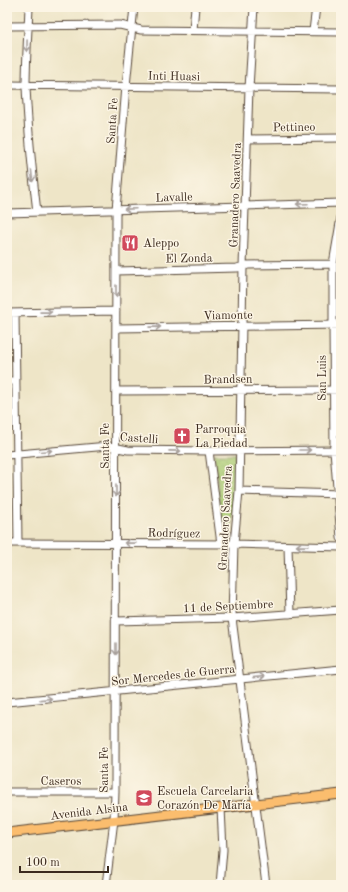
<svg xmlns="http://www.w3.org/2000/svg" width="348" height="892" viewBox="0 0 348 892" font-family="'Old Standard TT',serif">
<defs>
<pattern id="park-dots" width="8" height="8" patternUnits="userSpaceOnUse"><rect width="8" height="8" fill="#abcc74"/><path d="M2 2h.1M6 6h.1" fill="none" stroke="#94af64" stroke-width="1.8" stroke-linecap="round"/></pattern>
</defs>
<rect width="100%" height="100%" fill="#fcf5e5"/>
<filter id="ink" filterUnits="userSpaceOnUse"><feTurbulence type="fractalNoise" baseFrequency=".025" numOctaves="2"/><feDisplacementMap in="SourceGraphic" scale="8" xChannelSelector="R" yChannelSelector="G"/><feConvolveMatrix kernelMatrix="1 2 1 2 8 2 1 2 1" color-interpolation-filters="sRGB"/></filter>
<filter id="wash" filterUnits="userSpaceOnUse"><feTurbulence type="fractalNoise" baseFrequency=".012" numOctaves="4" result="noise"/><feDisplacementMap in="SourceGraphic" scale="16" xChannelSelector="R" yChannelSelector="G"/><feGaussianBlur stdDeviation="0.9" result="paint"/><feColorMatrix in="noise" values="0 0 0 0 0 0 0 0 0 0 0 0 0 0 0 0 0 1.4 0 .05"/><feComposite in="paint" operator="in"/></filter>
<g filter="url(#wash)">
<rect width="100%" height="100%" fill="#eee5c7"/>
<path fill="url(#park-dots)" stroke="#737b49" d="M 214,454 L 236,454 L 231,530 L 229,537 L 226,538 L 222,529 Z"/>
</g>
<g filter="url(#ink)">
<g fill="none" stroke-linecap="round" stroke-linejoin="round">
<g stroke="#564637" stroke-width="9">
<path id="minor" d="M 29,7 C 28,33 26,60 26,87 C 28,129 32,170 37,212
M 254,7 L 249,88 L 243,267 L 239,491 L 234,544 L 232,618 L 266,885
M 7,26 L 120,25 L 141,30 L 341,32
M 193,30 L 195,7
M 313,31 L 316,7
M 7,85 L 341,89
M 248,139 L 341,138
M 7,213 L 341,203
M 341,217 L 333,264 L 333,325 L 334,450 L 341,538
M 116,271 L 237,268 L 248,265 L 333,264
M 7,313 L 116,311
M 15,313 L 18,543
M 116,328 L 341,325
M 7,381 L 15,381
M 116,391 L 341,390
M 209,451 L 221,544
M 7,455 L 108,446 L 128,450 L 209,451 L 341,450
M 239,491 L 341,494
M 7,543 L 234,544 L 341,547
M 288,546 L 290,614
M 116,621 L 232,618 L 341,610
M 7,702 L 341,669
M 7,792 L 115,792
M 106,885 L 114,820 L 115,792 L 116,210 L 126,86 L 134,7
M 220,885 L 223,850 L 221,808"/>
</g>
<g stroke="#564637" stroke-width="11">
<path id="major" d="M 7,833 L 341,794"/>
</g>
<use href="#minor" stroke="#fff" stroke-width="7"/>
<use href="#major" stroke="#fbbd6e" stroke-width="9"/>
</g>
<defs><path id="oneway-shaft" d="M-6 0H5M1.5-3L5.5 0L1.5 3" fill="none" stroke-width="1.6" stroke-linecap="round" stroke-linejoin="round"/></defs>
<g stroke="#a79f9a">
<use href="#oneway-shaft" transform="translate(27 46) rotate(91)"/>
<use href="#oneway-shaft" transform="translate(32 176) rotate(84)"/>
<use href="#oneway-shaft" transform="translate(302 204) rotate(178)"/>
<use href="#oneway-shaft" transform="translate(130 209) rotate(178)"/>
<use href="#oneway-shaft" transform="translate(116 291) rotate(90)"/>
<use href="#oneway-shaft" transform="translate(46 312) rotate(-1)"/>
<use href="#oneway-shaft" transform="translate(155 327) rotate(-1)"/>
<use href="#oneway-shaft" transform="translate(305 450)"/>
<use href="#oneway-shaft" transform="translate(46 451) rotate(-5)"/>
<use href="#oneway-shaft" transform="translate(175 451) rotate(1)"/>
<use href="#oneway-shaft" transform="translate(116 491) rotate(90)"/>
<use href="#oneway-shaft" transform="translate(130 543) rotate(-179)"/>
<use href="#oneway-shaft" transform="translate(302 546) rotate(-179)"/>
<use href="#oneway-shaft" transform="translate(116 649) rotate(90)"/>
<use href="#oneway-shaft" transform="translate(259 677) rotate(-6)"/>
<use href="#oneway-shaft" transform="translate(46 699) rotate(-6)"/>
</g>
</g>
<defs>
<g id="restaurant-square" transform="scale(0.9)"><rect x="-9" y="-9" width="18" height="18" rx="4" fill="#d1495b" stroke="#fcf5e5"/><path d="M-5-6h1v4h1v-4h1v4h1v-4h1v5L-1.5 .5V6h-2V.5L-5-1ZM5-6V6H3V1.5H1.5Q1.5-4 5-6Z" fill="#fff"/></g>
<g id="church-square" transform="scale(0.9)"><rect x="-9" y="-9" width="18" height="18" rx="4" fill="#d1495b" stroke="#fcf5e5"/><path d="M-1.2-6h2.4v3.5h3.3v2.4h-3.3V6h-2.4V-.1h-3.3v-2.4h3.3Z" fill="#fff"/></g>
<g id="school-square" transform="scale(0.9)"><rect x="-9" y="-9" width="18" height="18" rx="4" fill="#d1495b" stroke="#fcf5e5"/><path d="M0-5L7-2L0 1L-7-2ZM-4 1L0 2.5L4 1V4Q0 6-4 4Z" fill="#fff"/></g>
</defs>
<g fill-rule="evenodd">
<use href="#restaurant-square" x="130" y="243"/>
<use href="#church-square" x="182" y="436"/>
<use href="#school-square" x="144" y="798"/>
</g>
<g text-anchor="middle" stroke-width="3" stroke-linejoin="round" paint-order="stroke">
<g font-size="12" fill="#3b2a1e" stroke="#fcf5e5">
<text transform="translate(174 76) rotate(1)" y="4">Inti Huasi</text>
<text transform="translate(112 121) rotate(-86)" y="4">Santa Fe</text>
<text transform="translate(294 127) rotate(-1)" y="4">Pettineo</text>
<text transform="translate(235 195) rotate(-88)" y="4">Granadero Saavedra</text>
<text transform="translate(174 197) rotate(-2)" y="4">Lavalle</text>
<text transform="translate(189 258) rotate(-1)" y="4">El Zonda</text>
<text transform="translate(228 315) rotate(-1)" y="4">Viamonte</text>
<text transform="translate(322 378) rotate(-90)" y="4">San Luis</text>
<text transform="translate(228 379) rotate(-1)" y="4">Brandsen</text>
<text transform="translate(139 438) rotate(4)" y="4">Castelli</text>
<text transform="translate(105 446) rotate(-90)" y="4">Santa Fe</text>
<text transform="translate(225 518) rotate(-87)" y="4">Granadero Saavedra</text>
<text transform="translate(174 533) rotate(1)" y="4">Rodríguez</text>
<text transform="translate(228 606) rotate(-3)" y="4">11 de Septiembre</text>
<text transform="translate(173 675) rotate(-6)" y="4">Sor Mercedes de Guerra</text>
<text transform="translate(104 770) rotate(-90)" y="4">Santa Fe</text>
<text x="61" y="785">Caseros</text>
<text transform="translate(89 811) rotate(-7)" y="4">Avenida Alsina</text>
</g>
<g font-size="12" fill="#3b2a1e" stroke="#fcf5e5" text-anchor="start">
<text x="143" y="247">Aleppo</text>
<text x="195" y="433">Parroquia<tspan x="195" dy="14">La Piedad</tspan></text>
<text x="157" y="795">Escuela Carcelaria<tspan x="157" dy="14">Corazón De María</tspan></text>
</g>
</g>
<rect width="348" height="892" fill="none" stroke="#fcf5e5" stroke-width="24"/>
<path d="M20 866v6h88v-6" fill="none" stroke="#3b2a1e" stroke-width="2"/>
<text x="26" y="866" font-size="12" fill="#3b2a1e" stroke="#fcf5e5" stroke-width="3" paint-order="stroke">100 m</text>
</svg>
